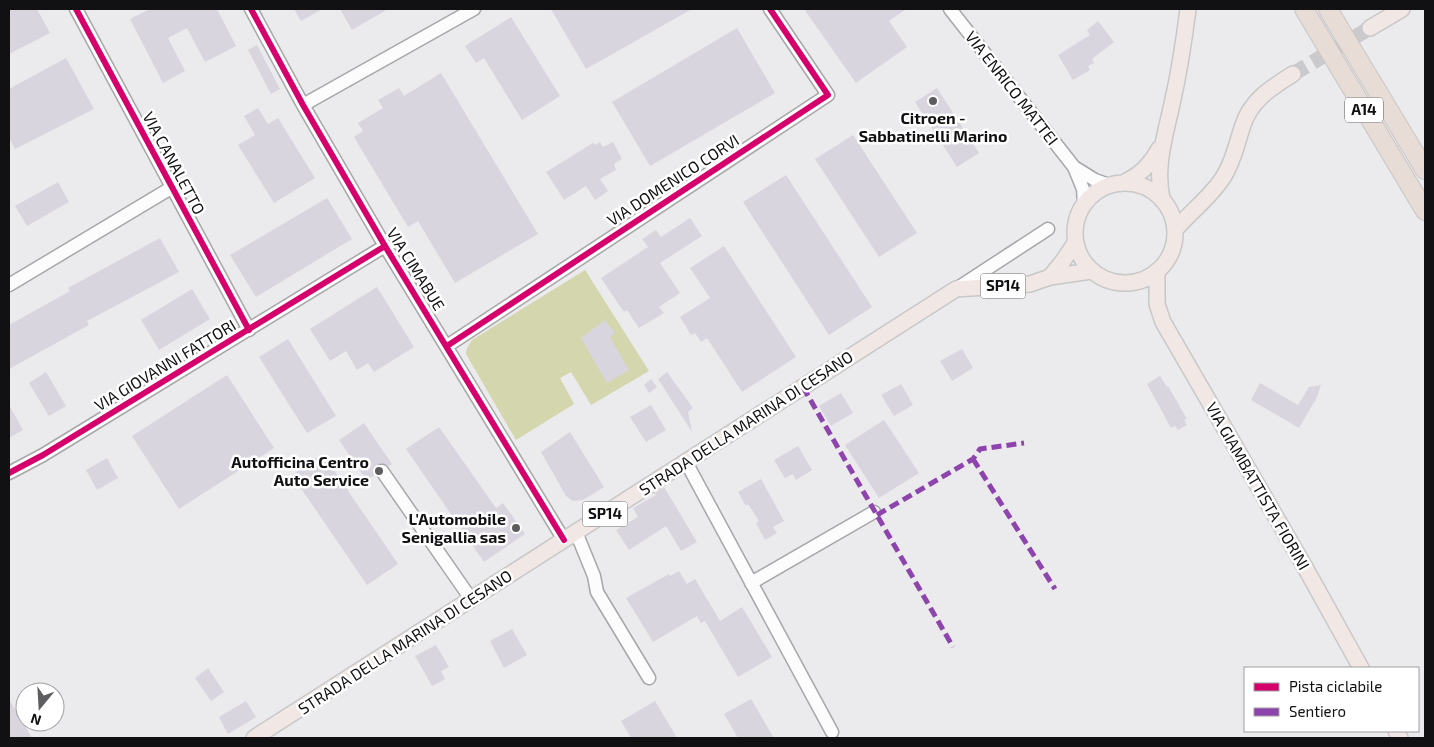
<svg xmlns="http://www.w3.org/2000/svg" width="1434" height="747" viewBox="0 0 1434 747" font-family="'Exo 2',sans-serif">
<rect width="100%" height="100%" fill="#ebeaec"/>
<path fill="#d4d6ad" d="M 585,270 L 649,371 L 591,405 L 571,372 L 560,378 L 574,404 L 516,440 L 466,354 L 467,348 L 472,340 Z"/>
<path fill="#d9d5df" d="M 9,9 L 37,9 L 50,33 L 9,54 Z
M 150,9 L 217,9 L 236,46 L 205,62 L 187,28 L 168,38 L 185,71 L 163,83 L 130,19 Z
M 294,9 L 322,9 L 301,21 Z
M 340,9 L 388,9 L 352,30 Z
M 551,9 L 692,9 L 586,69 Z
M 804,9 L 906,9 L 889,21 L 907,47 L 856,83 Z
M 511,17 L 560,96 L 522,120 L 484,58 L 476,63 L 465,46 Z
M 1098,21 L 1114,42 L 1092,59 L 1094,63 L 1088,66 L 1090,70 L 1073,80 L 1058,55 L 1090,35 L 1087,30 Z
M 737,28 L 775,93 L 650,166 L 612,102 Z
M 257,45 L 280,89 L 271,94 L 248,50 Z
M 66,58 L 94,109 L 15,149 L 9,138 L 9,89 Z
M 441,73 L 538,234 L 455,283 L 418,221 L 408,227 L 354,137 L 363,131 L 358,123 L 383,108 L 378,100 L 399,88 L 404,96 Z
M 937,88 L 979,153 L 957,167 L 915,102 Z
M 258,108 L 268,124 L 278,118 L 315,178 L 274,203 L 238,145 L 255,135 L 244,116 Z
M 853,135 L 917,233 L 879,257 L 815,159 Z
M 600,142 L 603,147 L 613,142 L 622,159 L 614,164 L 616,170 L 600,179 L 608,191 L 595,200 L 586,186 L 564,200 L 546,172 L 593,143 L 595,145 Z
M 786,175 L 872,307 L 829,335 L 743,202 Z
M 58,182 L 69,202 L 27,226 L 15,206 Z
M 327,198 L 352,239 L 256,297 L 230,255 Z
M 690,218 L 702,236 L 660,263 L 680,293 L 659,307 L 664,313 L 639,328 L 627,310 L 624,312 L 601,278 L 648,247 L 642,239 L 656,230 L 661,237 Z
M 160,238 L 179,272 L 87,321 L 89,325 L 9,369 L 9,325 L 70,291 L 68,288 Z
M 724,246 L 796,357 L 742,392 L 707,338 L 701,342 L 695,333 L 691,335 L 680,317 L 710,298 L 690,268 Z
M 377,287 L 414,347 L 374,372 L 368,363 L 357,370 L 346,351 L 330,361 L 310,329 Z
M 192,289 L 210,319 L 159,350 L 141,320 Z
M 605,320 L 615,333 L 610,337 L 629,370 L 607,383 L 581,338 Z
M 288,339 L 336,416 L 307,433 L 259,357 Z
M 962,349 L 973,368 L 952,381 L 940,361 Z
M 46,372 L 66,406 L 49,416 L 29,383 Z
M 667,372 L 693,408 L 688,412 L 692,432 L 658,379 Z
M 227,375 L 274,448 L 179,509 L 132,436 Z
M 1160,376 L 1167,387 L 1168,386 L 1187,419 L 1184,420 L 1187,425 L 1178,430 L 1175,426 L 1171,428 L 1147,384 Z
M 651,379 L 657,387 L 649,393 L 644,385 Z
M 1260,383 L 1298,405 L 1309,387 L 1321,385 L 1315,402 L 1314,402 L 1299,428 L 1251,400 Z
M 901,384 L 913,405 L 894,416 L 881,395 Z
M 841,393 L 853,413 L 831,426 L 819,406 Z
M 9,405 L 23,430 L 9,438 Z
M 651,405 L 666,430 L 646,442 L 630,417 Z
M 884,420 L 919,473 L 879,498 L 845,445 Z
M 364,423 L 392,464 L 389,466 L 385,464 L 378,464 L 374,468 L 375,475 L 367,481 L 339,440 Z
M 439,427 L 496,508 L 503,503 L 525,534 L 484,562 L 406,449 Z
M 570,432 L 604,487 L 583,500 L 573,501 L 566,496 L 541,452 Z
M 798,446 L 812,470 L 796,480 L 793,474 L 785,478 L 774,460 Z
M 323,454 L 398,564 L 367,585 L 292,475 Z
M 107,458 L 118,478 L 97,490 L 86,470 Z
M 761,479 L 784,521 L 773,527 L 777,533 L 765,540 L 756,523 L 759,521 L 748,504 L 746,506 L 738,492 Z
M 664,487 L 697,542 L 681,551 L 666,526 L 629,550 L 616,530 L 638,517 L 633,508 L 656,495 L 654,493 Z
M 679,571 L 687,584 L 695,579 L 720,621 L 742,607 L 772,657 L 738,677 L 705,621 L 701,623 L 697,616 L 653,642 L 626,598 L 669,574 L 670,576 Z
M 512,629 L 527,655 L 504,668 L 490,641 Z
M 436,645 L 449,667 L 441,671 L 445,679 L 432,686 L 415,656 Z
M 208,668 L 224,692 L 211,701 L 195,678 Z
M 9,699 L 32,738 L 9,738 Z
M 751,699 L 774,738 L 738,738 L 724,714 Z
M 246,701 L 256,717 L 228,734 L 219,717 Z
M 655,701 L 677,738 L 631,738 L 621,721 Z"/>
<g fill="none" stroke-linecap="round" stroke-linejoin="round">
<path stroke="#cac9cb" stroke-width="15" stroke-dasharray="15 8" stroke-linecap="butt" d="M 1293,74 L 1370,28"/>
<g stroke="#a7a6a8" stroke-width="15">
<path id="minor" d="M 76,9 L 249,330
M 251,9 L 303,105 L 385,246 L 564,540
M 950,9 L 1074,167 L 1083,189 L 1084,203
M 303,105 L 474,9
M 1074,167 L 1095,180 L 1109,185
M 9,285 L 171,188
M 956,289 L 1048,229
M 447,346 L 828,95 L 770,9
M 686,462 L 832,732
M 382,471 L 471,599
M 9,473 L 43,455 L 385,246
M 576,532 L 594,576 L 597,592 L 649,678
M 751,583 L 874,512"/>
</g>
<g stroke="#c8c8c8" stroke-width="18">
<path id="major" d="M 1370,28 L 1402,9
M 1125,182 C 1141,174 1150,165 1159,149
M1075 233a50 50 0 1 1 100 0a50 50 0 1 1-100 0Z
M 1162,199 C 1155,166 1165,136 1172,104 C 1179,73 1184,41 1188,9
M 1175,230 C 1191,211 1212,196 1224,176 C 1234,160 1237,142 1243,125 C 1251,100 1271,88 1293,74
M 1157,272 L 1157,304 L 1163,322 L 1306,569 L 1361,668
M 1050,277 L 1063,261 L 1075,243
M 1396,731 L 1400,738
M 254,738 L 956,289 L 1030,284 L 1050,277 L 1091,271"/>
</g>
<g stroke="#c8c8c8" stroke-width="20">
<path id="highway" d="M 1304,9 L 1425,211
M 1328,9 L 1425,170"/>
</g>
<use href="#minor" stroke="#fcfcfc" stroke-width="12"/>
<use href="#major" stroke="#f1e8e5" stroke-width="15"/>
<use href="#highway" stroke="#e8dcd6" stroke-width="18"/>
<path stroke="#8e44ad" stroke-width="5" stroke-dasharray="10 5" stroke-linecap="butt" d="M 803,387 L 953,647
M 973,459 L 1055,589
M 877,515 L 973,459 L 980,449 L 1024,443"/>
<g stroke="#fff" stroke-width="9">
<path id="cycleway" d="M 76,9 L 249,330
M 251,9 L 303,105 L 385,246 L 564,540
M 447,346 L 828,95 L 770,9
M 9,473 L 43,455 L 385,246"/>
</g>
<use href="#cycleway" stroke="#d6006c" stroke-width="6"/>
</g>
<g fill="#5d5c5e" stroke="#fff" stroke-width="2">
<circle cx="933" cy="101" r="5"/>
<circle cx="379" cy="471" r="5"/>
<circle cx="516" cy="528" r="5"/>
</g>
<g text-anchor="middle" stroke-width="5" stroke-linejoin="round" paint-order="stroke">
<g fill="#fff" stroke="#585859" stroke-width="1">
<rect x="1345" y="97.5" width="38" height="25" rx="4"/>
<rect x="980.5" y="273.5" width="45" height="25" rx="4"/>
<rect x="582.5" y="501.5" width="45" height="25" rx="4"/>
</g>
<g font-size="15" font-weight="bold" fill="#111012">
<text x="1364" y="115">A14</text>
<text x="1003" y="291">SP14</text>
<text x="605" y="519">SP14</text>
</g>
<g font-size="16" fill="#111012" stroke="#fff">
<text transform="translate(1012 88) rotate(52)" y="6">VIA ENRICO MATTEI</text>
<text transform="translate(174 163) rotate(62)" y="6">VIA CANALETTO</text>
<text transform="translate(673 180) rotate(-33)" y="6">VIA DOMENICO CORVI</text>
<text transform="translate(416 269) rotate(58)" y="6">VIA CIMABUE</text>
<text transform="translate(165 365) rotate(-31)" y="6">VIA GIOVANNI FATTORI</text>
<text transform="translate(746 423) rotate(-33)" y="6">STRADA DELLA MARINA DI CESANO</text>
<text transform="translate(1258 486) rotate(60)" y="6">VIA GIAMBATTISTA FIORINI</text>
<text transform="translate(405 642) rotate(-33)" y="6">STRADA DELLA MARINA DI CESANO</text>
</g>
<g font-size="16" font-weight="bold" fill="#111012" stroke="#fff" text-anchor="end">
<text x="933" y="124" text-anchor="middle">Citroen -<tspan x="933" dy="18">Sabbatinelli Marino</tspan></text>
<text x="369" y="468">Autofficina Centro<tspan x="369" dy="18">Auto Service</tspan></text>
<text x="506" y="525">L'Automobile<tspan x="506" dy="18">Senigallia sas</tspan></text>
</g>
</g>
<rect width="1434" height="747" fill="none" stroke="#111012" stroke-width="20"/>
<rect x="1244" y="667" width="175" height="65" fill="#ffffff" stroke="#a09fa0"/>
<rect x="1254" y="683" width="25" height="8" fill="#d6006c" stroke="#a09fa0"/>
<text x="1289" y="692" font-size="15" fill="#111012">Pista ciclabile</text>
<rect x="1254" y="708" width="25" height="8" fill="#8e44ad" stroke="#a09fa0"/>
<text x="1289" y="717" font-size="15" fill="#111012">Sentiero</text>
<g transform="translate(40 707) rotate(198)"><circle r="24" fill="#ffffff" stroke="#a09fa0"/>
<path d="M0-4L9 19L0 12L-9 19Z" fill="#5d5c5e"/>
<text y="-8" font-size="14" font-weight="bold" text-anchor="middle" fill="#111012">N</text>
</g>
</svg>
